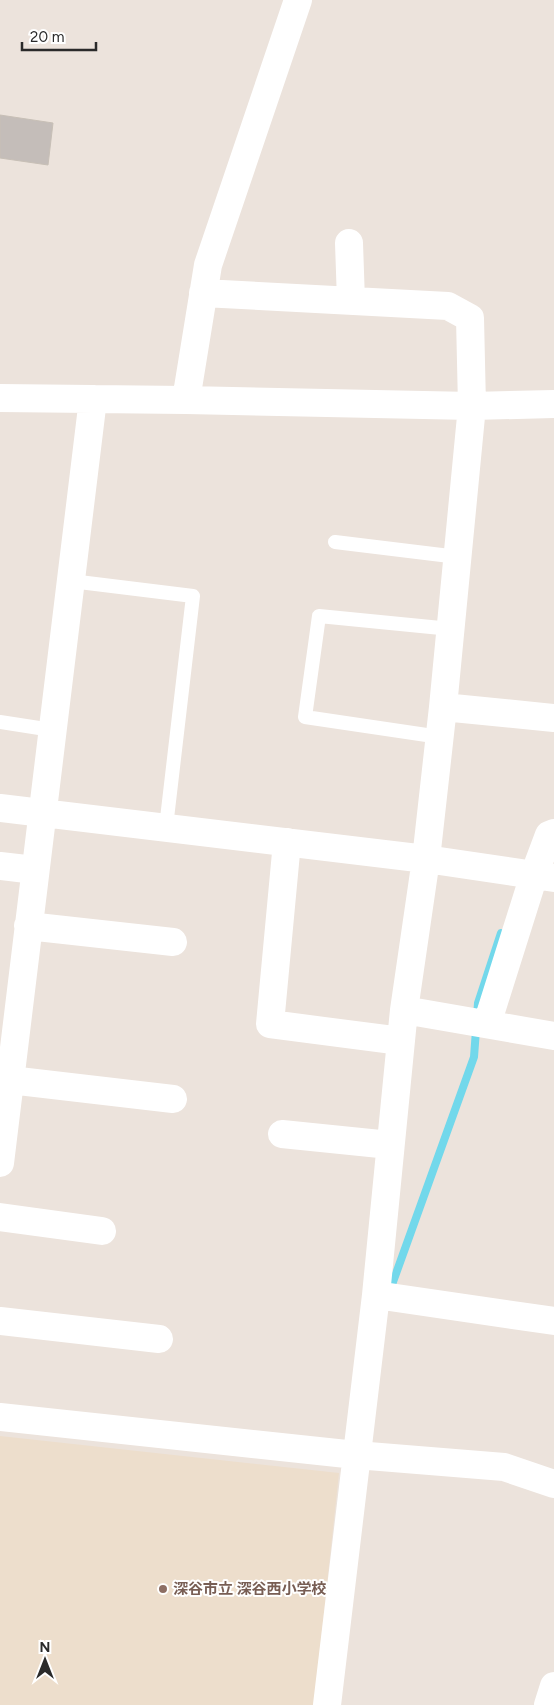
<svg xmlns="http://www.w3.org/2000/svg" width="554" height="1705" viewBox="0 0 554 1705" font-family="Figtree,'Noto Sans JP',sans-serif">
<rect width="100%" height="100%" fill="#ece3dc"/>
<path fill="#eddecc" d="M 0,1436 L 339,1473 L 314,1705 L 0,1705 Z"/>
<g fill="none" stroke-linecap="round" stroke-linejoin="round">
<path stroke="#72d8eb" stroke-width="8" d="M 389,1293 L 474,1057 L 478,1003 L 501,933"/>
</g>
<path fill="#c4bdb9" stroke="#c7bfb6" d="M 0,115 L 53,123 L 48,165 L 0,158 Z"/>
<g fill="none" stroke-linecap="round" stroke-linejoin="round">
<path stroke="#fff" stroke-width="14" d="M 335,542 L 458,557
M 71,581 L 193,596 L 166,827
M 0,722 L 52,730
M 440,737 L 305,717 L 319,616 L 451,629"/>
<path stroke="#fff" stroke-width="28" d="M 349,243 L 351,301
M 203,293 L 448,306 L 470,318 L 472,406 L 443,707 L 426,859 L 404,1010 L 376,1295 L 327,1705
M 0,398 L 186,400 L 472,406 L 554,404
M 186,400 L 208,265 L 298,0
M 443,707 L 554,718
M 0,808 L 426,859 L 554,878
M 287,842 L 270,1024 L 401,1041
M 0,866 L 35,870
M 28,926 L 173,942
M 404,1010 L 554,1036
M 487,1024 L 534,875 L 549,835 L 554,833
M 10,1080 L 173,1099
M 282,1134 L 390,1145
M 0,1163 L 93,399
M 0,1217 L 102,1231
M 376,1295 L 554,1321
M 0,1321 L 159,1339
M 0,1417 L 356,1455 L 504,1467 L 554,1484
M 548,1705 L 554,1686"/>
</g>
<circle fill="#8d6e63" stroke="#fff" stroke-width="2" cx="163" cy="1589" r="5"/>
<g text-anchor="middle" stroke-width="4" stroke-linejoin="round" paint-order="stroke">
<g font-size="15" font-weight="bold" fill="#785e54" stroke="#fff" text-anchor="start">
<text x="173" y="1594">深谷市立 深谷西小学校</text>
</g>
</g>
<g transform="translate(45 1660)" stroke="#ffffff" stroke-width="4" paint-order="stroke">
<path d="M0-4L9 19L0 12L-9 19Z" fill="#2a2a2a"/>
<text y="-8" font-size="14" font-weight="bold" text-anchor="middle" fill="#2a2a2a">N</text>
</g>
<path d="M22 42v8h74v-8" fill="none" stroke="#2a2a2a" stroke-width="2.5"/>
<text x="30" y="42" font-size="15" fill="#2a2a2a" stroke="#ffffff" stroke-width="4" paint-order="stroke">20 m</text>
</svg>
